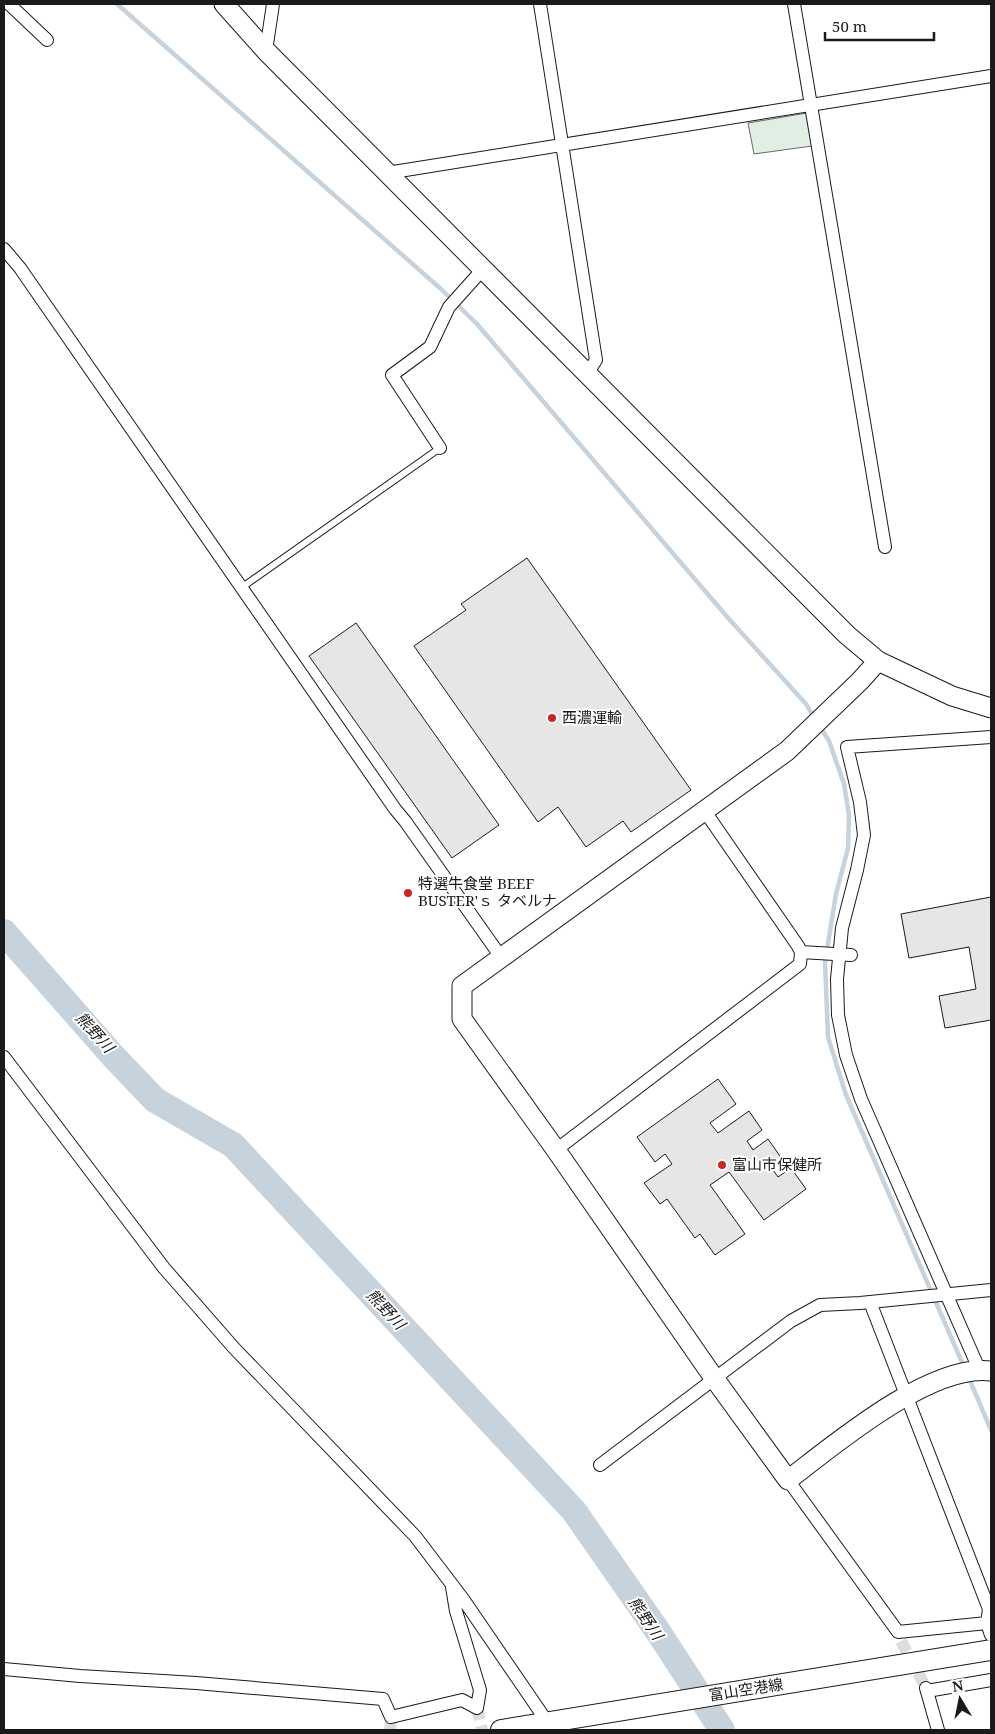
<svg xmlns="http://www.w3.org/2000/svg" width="995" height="1734" viewBox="0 0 995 1734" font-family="'Noto Serif','Noto Sans JP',serif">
<rect width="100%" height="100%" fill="#fff"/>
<path fill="#e0efe3" stroke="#6a6a6a" d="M 807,113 L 812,146 L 754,154 L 748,123 Z"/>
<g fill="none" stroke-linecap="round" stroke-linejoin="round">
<path stroke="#c6d2dc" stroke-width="4.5" d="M 117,4 L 441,289 L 477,324 L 729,619 L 806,704 L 815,719
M 819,725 L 829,741 L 844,784 L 849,815 L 848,848 L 836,894 L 825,962 L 828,1037 L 846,1095 L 964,1367
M 968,1376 L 991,1430"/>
<path stroke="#c6d2dc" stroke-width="26" d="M 4,932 L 113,1056 L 155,1100 L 233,1145 L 574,1511 L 659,1633 L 722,1730"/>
</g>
<path fill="#e6e6e6" stroke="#1a1a1a" d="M 527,558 L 691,790 L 631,832 L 623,821 L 586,847 L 558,807 L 538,822 L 414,646 L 466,610 L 461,604 Z
M 356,623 L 499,825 L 452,858 L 309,656 Z
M 991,897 L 991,1020 L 945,1028 L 939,996 L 976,989 L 969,947 L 909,958 L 901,914 Z
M 718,1079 L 736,1104 L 710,1123 L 718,1133 L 749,1111 L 762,1130 L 747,1141 L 753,1150 L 768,1139 L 782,1159 L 771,1167 L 778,1177 L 791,1168 L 806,1189 L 764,1220 L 729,1172 L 710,1185 L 745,1234 L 715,1255 L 700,1234 L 695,1238 L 667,1199 L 660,1204 L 644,1183 L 672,1164 L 665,1154 L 655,1162 L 637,1137 Z"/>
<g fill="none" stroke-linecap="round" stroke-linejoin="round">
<path stroke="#ddd" stroke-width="12" stroke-dasharray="12 6" stroke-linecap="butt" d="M 901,1641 L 926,1688
M 477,1708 L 482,1730
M 390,1730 L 391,1717"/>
<g stroke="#1a1a1a" stroke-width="8">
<path id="lane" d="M 241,588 L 440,448"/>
</g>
<g stroke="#1a1a1a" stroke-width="14">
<path id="street" d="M 9,4 L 47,40
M 540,4 L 596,360 L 587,374
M 794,4 L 885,547
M 266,51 L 273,4
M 387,173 L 991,76
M 4,249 L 20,268 L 395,809 L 405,821 L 501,957
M 440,448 L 392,375 L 430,347 L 449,307 L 483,269
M 801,952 L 851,955
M 4,1057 L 164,1268 L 234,1348 L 415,1536 L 463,1599 L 550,1726
M 556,1150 L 800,964 L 801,952 L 798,946 L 704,810
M 870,1302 L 989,1609 L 987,1623
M 979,1369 L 861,1099 L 846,1055 L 838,1015 L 837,979 L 842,928 L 857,870 L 864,835 L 860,802 L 847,747 L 991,737
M 600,1465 L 791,1321 L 820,1305 L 860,1303 L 991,1290
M 788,1480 L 898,1632 L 987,1623 L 991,1635
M 4,1669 L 80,1676 L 196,1683 L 383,1699 L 391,1717 L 462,1700 L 477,1708 L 480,1690 L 456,1611 L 452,1587
M 926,1688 L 938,1730
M 927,1691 L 991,1680"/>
</g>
<g stroke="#1a1a1a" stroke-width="21">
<path id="secondary" d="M 224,4 L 266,51 L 847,635 L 878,661 L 952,696 L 991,708
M 878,661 L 860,681 L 787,751 L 462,986 L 462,1019 L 556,1150 L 714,1378 L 788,1480 C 835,1444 931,1363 991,1371"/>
</g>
<g stroke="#1a1a1a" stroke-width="22">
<path id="primary" d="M 501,1730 L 991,1650"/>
</g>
<use href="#lane" stroke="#fff" stroke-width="6"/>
<use href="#street" stroke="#fff" stroke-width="12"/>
<use href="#secondary" stroke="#fff" stroke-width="19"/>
<use href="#primary" stroke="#fff" stroke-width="20"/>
</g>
<g fill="#c62828" stroke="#fff" stroke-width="2">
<circle cx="552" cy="718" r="5"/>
<circle cx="408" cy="893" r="5"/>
<circle cx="722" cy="1165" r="5"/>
</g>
<g text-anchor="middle" stroke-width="4" stroke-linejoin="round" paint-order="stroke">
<g font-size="15" fill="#1a1a1a" stroke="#fff" text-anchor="start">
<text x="562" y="723">西濃運輸</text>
<text x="418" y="889">特選牛食堂 BEEF<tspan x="418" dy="17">BUSTER'ｓ タベルナ</tspan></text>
<text x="732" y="1170">富山市保健所</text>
</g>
<g font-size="15" fill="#1a1a1a" stroke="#fff">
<text transform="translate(746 1690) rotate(-9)" y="5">富山空港線</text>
</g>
<g font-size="16" font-style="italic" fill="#1a1a1a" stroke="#fff">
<text transform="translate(95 1032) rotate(48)" y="6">熊野川</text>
<text transform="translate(386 1309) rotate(47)" y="6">熊野川</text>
<text transform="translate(646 1618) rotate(56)" y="6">熊野川</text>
</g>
</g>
<rect width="995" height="1734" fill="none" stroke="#1a1a1a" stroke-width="10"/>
<g transform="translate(960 1699) rotate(350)" stroke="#ffffff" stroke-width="4" paint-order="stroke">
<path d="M0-4L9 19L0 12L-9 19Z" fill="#1a1a1a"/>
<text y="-8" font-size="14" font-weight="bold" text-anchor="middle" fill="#1a1a1a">N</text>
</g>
<path d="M825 32v8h109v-8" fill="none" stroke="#1a1a1a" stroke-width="2.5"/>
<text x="832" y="32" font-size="15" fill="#1a1a1a" stroke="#ffffff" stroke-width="4" paint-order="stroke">50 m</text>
</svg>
